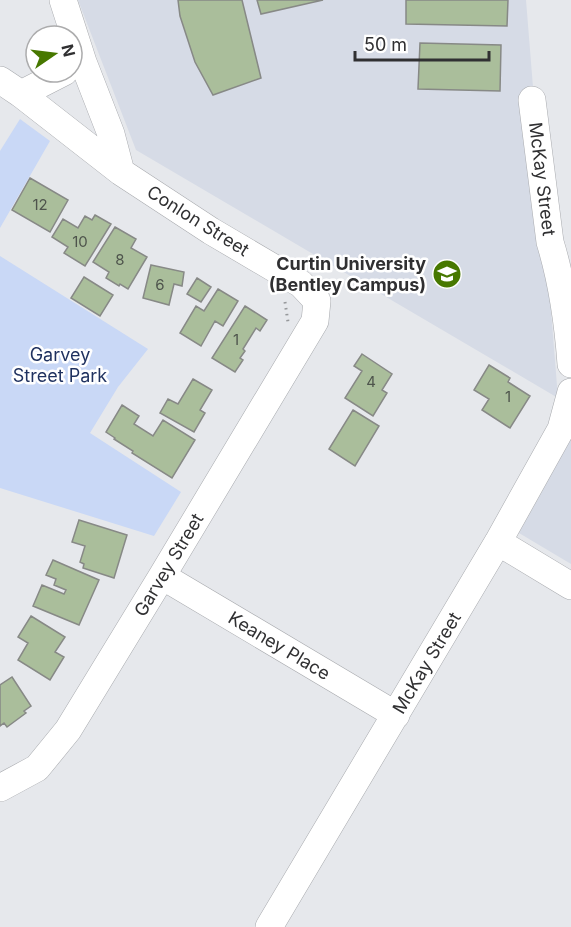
<svg xmlns="http://www.w3.org/2000/svg" width="571" height="927" viewBox="0 0 571 927" font-family="Inter,sans-serif">
<rect width="100%" height="100%" fill="#e6e8ec"/>
<path fill="#d6dbe6" d="M 78,0 L 526,0 L 558,398 L 136,150 Z
M 571,439 L 571,564 L 519,533 Z"/>
<path fill="#c9d8f6" d="M 20,119 L 50,141 L 0,228 L 0,151 Z
M 0,256 L 148,349 L 118,387 L 90,433 L 181,492 L 154,536 L 0,488 Z"/>
<path fill="#aabe9b" stroke="#878986" stroke-width="1.5" d="M 178,0 L 242,0 L 261,78 L 213,95 L 195,62 L 180,16 Z
M 257,0 L 323,0 L 261,14 Z
M 406,0 L 508,0 L 507,26 L 406,24 Z
M 420,43 L 501,45 L 500,91 L 418,89 Z
M 30,178 L 68,200 L 50,232 L 12,210 Z
M 95,215 L 111,224 L 85,266 L 64,253 L 68,247 L 52,237 L 63,219 L 78,228 L 85,216 L 92,220 Z
M 115,227 L 136,239 L 131,248 L 147,257 L 128,289 L 120,284 L 119,286 L 106,278 L 109,272 L 93,262 Z
M 151,265 L 184,272 L 182,286 L 174,284 L 169,305 L 143,298 Z
M 84,277 L 113,295 L 100,316 L 71,298 Z
M 197,278 L 211,287 L 201,302 L 187,294 Z
M 218,289 L 238,301 L 223,326 L 215,321 L 201,346 L 180,333 L 196,306 L 204,311 Z
M 245,306 L 267,320 L 260,331 L 256,328 L 243,349 L 245,351 L 240,358 L 243,360 L 235,372 L 212,358 Z
M 362,354 L 392,374 L 382,390 L 387,393 L 373,416 L 345,398 L 362,371 L 354,366 Z
M 489,365 L 510,378 L 508,382 L 530,396 L 510,428 L 482,410 L 489,399 L 474,390 Z
M 193,379 L 212,390 L 200,410 L 205,413 L 194,432 L 160,413 L 168,399 L 178,404 Z
M 122,405 L 139,416 L 134,424 L 153,436 L 163,420 L 195,440 L 172,478 L 132,453 L 133,451 L 114,439 L 115,438 L 106,432 Z
M 353,410 L 379,426 L 355,466 L 329,449 Z
M 79,520 L 127,535 L 114,578 L 83,568 L 84,564 L 80,562 L 85,546 L 72,542 Z
M 53,560 L 99,580 L 79,625 L 33,606 L 42,585 L 64,594 L 66,590 L 54,585 L 56,579 L 46,575 Z
M 31,616 L 65,637 L 55,652 L 64,657 L 50,680 L 18,660 L 28,643 L 18,637 Z
M 12,677 L 31,706 L 24,711 L 26,713 L 7,727 L 4,723 L 0,726 L 0,685 Z"/>
<g fill="none" stroke-linecap="round" stroke-linejoin="round">
<g stroke="#a8aaae" stroke-width="28">
<path id="minor" d="M 0,80 L 21,94 L 121,172
M 21,94 L 64,72
M 532,100 L 550,242 C 562,281 568,323 571,364
M 498,542 L 571,586
M 162,576 L 396,715
M 0,788 L 37,768 L 68,730 L 162,576 L 315,321 L 317,301 L 301,284 L 211,231 L 121,172 L 111,134 L 83,62 L 63,0
M 269,927 L 498,542 L 561,429 L 571,392"/>
</g>
<path stroke="#96989b" stroke-width="3" stroke-dasharray="1.5 4.5" stroke-linecap="butt" d="M 285,302 L 288,322"/>
<use href="#minor" stroke="#fff" stroke-width="27"/>
</g>
<defs>
<g id="university-disc" transform="scale(1.5)"><circle r="9.5" fill="#477800" stroke="#fff"/><path d="M0-5L7-2L0 1L-7-2ZM-4 1L0 2.5L4 1V4Q0 6-4 4Z" fill="#fff"/></g>
</defs>
<g fill-rule="evenodd">
<use href="#university-disc" x="447" y="274"/>
</g>
<g text-anchor="middle" stroke-width="5" stroke-linejoin="round" paint-order="stroke">
<g font-size="15" fill="#4e544c">
<text x="40" y="210">12</text>
<text x="80" y="247">10</text>
<text x="120" y="265">8</text>
<text x="160" y="290">6</text>
<text x="236" y="345">1</text>
<text x="371" y="387">4</text>
<text x="508" y="402">1</text>
</g>
<g font-size="18" fill="#303032" stroke="#fff">
<text transform="translate(542 179) rotate(83)" y="6">McKay Street</text>
<text transform="translate(198 221) rotate(32)" y="6">Conlon Street</text>
<text transform="translate(169 565) rotate(-59)" y="6">Garvey Street</text>
<text transform="translate(279 646) rotate(31)" y="6">Keaney Place</text>
<text transform="translate(427 663) rotate(-59)" y="6">McKay Street</text>
</g>
<g font-size="18" font-weight="bold" fill="#303032" stroke="#fff" text-anchor="end">
<text x="426" y="270">Curtin University<tspan x="426" dy="21">(Bentley Campus)</tspan></text>
</g>
<g font-size="18" fill="#1f315f" stroke="#fff">
<text x="60" y="361">Garvey<tspan x="60" dy="21">Street Park</tspan></text>
</g>
</g>
<g transform="translate(54 54) rotate(76)"><circle r="28" fill="#ffffff" stroke="#acacad" stroke-width="1.5"/>
<path d="M0-4.5L10 22L0 15L-10 22Z" fill="#477800"/>
<text y="-9" font-size="16" font-weight="bold" text-anchor="middle" fill="#303032">N</text>
</g>
<path d="M355 51v9h134v-9" fill="none" stroke="#303032" stroke-width="3"/>
<text x="364" y="51" font-size="18" fill="#303032" stroke="#ffffff" stroke-width="4.5" paint-order="stroke">50 m</text>
</svg>
